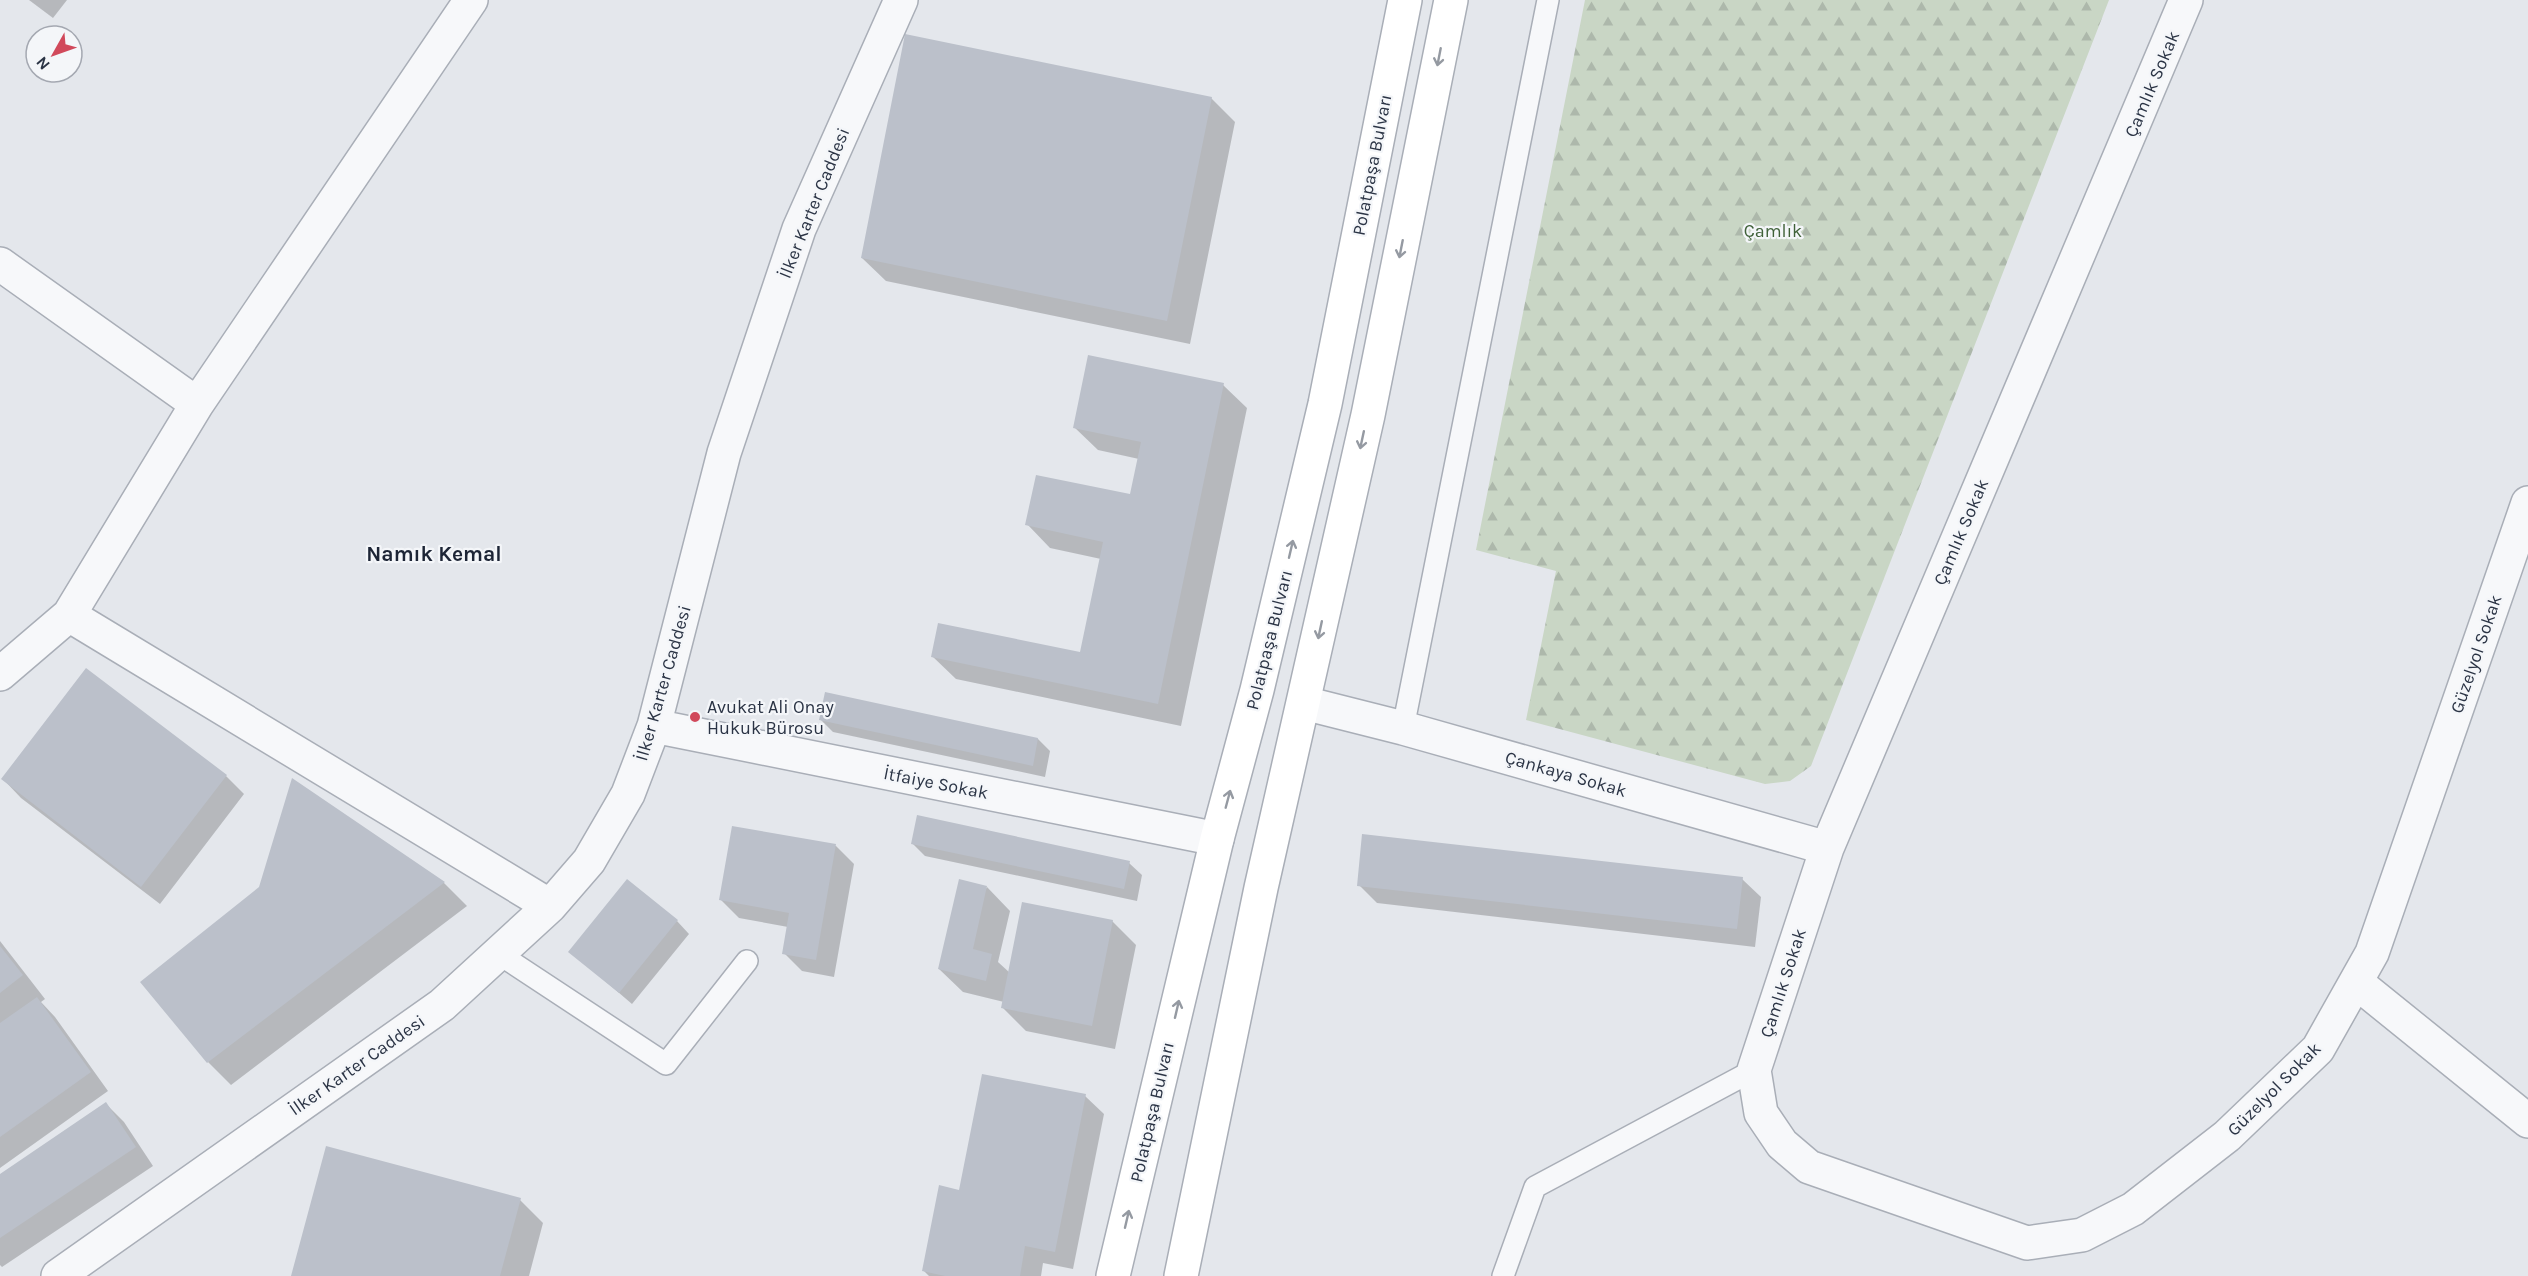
<svg xmlns="http://www.w3.org/2000/svg" width="2528" height="1276" viewBox="0 0 2528 1276" font-family="Karla,sans-serif">
<defs>
<pattern id="forest-firs" width="22" height="20" patternUnits="userSpaceOnUse" patternTransform="scale(1.5)"><rect width="22" height="20" fill="#c9d6c5"/><path d="M5 1l3.5 6h-7zM16 11l3.5 6h-7z" fill="#adb8ab"/></pattern>
</defs>
<rect width="100%" height="100%" fill="#e4e7ec"/>
<path fill="url(#forest-firs)" d="M 1585,0 L 2109,0 L 1811,766 L 1790,781 L 1765,784 L 1526,720 L 1556,571 L 1476,550 Z"/>
<path fill="#0003" d="M 29,0 L 67,0 L 53,18 Z
M 1211,98 L 1235,122 L 1190,344 L 886,281 L 862,258 Z
M 1223,385 L 1247,408 L 1181,726 L 956,679 L 932,656 L 1081,654 L 1101,559 L 1050,548 L 1027,524 L 1131,496 L 1139,459 L 1098,450 L 1074,427 Z
M 821,720 L 1038,739 L 1050,751 L 1045,777 L 833,732 Z
M 226,776 L 244,794 L 160,904 L 21,798 L 3,779 Z
M 293,780 L 444,883 L 467,906 L 231,1085 L 208,1062 Z
M 733,827 L 836,846 L 854,864 L 834,977 L 802,971 L 784,953 L 788,927 L 739,918 L 721,900 Z
M 912,843 L 1129,863 L 1142,875 L 1137,901 L 925,856 Z
M 1742,879 L 1761,897 L 1755,947 L 1377,903 L 1359,885 Z
M 987,887 L 1010,911 L 998,962 L 1010,973 L 1112,921 L 1136,945 L 1115,1049 L 1026,1031 L 1003,1008 L 1004,1002 L 963,992 L 939,969 Z
M 677,921 L 689,934 L 632,1004 L 570,951 Z
M 0,941 L 45,999 L 41,1002 L 55,1017 L 108,1091 L 0,1168 Z
M 1085,1096 L 1104,1114 L 1073,1269 L 1043,1263 L 1041,1276 L 929,1276 L 924,1271 L 961,1192 Z
M 106,1104 L 124,1122 L 153,1166 L 2,1267 L 0,1265 L 0,1175 Z
M 520,1200 L 543,1223 L 529,1276 L 293,1276 Z"/>
<path fill="#bbc0ca" d="M 905,34 L 1212,97 L 1167,321 L 861,258 Z
M 1088,355 L 1224,383 L 1158,704 L 931,657 L 938,623 L 1080,652 L 1103,542 L 1025,525 L 1036,475 L 1130,494 L 1141,442 L 1073,428 Z
M 86,668 L 227,775 L 141,887 L 1,779 Z
M 825,692 L 1038,738 L 1033,766 L 819,720 Z
M 292,778 L 445,882 L 207,1063 L 140,982 L 259,887 Z
M 917,815 L 1130,861 L 1124,889 L 911,844 Z
M 732,826 L 836,844 L 816,960 L 782,954 L 789,913 L 719,900 Z
M 1362,834 L 1743,877 L 1737,929 L 1357,886 Z
M 627,879 L 678,920 L 619,993 L 568,952 Z
M 959,879 L 987,886 L 973,949 L 992,954 L 986,981 L 938,969 Z
M 1022,902 L 1113,920 L 1092,1026 L 1001,1008 Z
M 0,946 L 23,975 L 0,993 Z
M 37,997 L 91,1072 L 0,1137 L 0,1023 Z
M 982,1074 L 1086,1094 L 1055,1252 L 1025,1246 L 1020,1276 L 945,1276 L 922,1271 L 939,1185 L 959,1190 Z
M 106,1102 L 136,1147 L 0,1238 L 0,1174 Z
M 326,1146 L 521,1198 L 500,1276 L 291,1276 Z"/>
<g fill="none" stroke-linecap="round" stroke-linejoin="round">
<g stroke="#a9aeb7" stroke-width="24">
<path id="lane" d="M 1403,728 L 1548,0
M 499,954 L 666,1064 L 747,961
M 1503,1276 L 1535,1187 L 1754,1070"/>
</g>
<g stroke="#a9aeb7" stroke-width="36">
<path id="street" d="M 2186,0 L 1827,848 L 1754,1070 L 1761,1113 L 1782,1144 L 1809,1167 L 2027,1243 L 2082,1235 L 2133,1209 L 2227,1136 L 2318,1049 L 2372,953 L 2528,503
M 0,264 L 197,404
M 69,615 L 197,404 L 471,0
M 0,674 L 69,615 L 550,906
M 1304,703 L 1403,728 L 1827,848
M 654,726 L 1217,839
M 2356,982 L 2528,1121
M 58,1276 L 442,1005 L 550,906 L 589,861 L 628,794 L 654,726 L 724,453 L 799,229 L 901,0"/>
</g>
<g stroke="#a9aeb7" stroke-width="36">
<path id="secondary" d="M 1113,1276 L 1217,839 L 1257,690 L 1325,404 L 1405,0
M 1181,1276 L 1261,888 L 1368,415 L 1451,0"/>
</g>
<use href="#lane" stroke="#f7f8fa" stroke-width="21"/>
<use href="#street" stroke="#f7f8fa" stroke-width="33"/>
<use href="#secondary" stroke="#fff" stroke-width="33"/>
</g>
<defs><path id="oneway-shaft" d="M-6 0H5M1.5-3L5.5 0L1.5 3" fill="none" stroke-width="1.6" stroke-linecap="round" stroke-linejoin="round" transform="scale(1.5)"/></defs>
<g stroke="#959aa2">
<use href="#oneway-shaft" transform="translate(1439 57) rotate(101)"/>
<use href="#oneway-shaft" transform="translate(1401 249) rotate(101)"/>
<use href="#oneway-shaft" transform="translate(1362 440) rotate(102)"/>
<use href="#oneway-shaft" transform="translate(1291 549) rotate(-77)"/>
<use href="#oneway-shaft" transform="translate(1320 630) rotate(102)"/>
<use href="#oneway-shaft" transform="translate(1228 799) rotate(-75)"/>
<use href="#oneway-shaft" transform="translate(1177 1009) rotate(-77)"/>
<use href="#oneway-shaft" transform="translate(1127 1219) rotate(-77)"/>
</g>
<circle fill="#d1495b" stroke="#f4f6f9" stroke-width="2" cx="695" cy="717" r="6"/>
<g text-anchor="middle" stroke-width="4.5" stroke-linejoin="round" paint-order="stroke">
<g font-size="18" fill="#2b3445" stroke="#f4f6f9">
<text transform="translate(2152 84) rotate(-67)" y="6">Çamlık Sokak</text>
<text transform="translate(1372 165) rotate(-79)" y="6">Polatpaşa Bulvarı</text>
<text transform="translate(814 203) rotate(-68)" y="6">İlker Karter Caddesi</text>
<text transform="translate(1961 532) rotate(-67)" y="6">Çamlık Sokak</text>
<text transform="translate(1269 640) rotate(-76)" y="6">Polatpaşa Bulvarı</text>
<text transform="translate(2476 654) rotate(-71)" y="6">Güzelyol Sokak</text>
<text transform="translate(663 683) rotate(-74)" y="6">İlker Karter Caddesi</text>
<text transform="translate(1566 774) rotate(16)" y="6">Çankaya Sokak</text>
<text transform="translate(936 783) rotate(11)" y="6">İtfaiye Sokak</text>
<text transform="translate(1783 983) rotate(-72)" y="6">Çamlık Sokak</text>
<text transform="translate(357 1065) rotate(-35)" y="6">İlker Karter Caddesi</text>
<text transform="translate(2274 1089) rotate(-45)" y="6">Güzelyol Sokak</text>
<text transform="translate(1152 1112) rotate(-77)" y="6">Polatpaşa Bulvarı</text>
</g>
<g font-size="18" fill="#3f6138" stroke="#f4f6f9">
<text x="1773" y="237">Çamlık</text>
</g>
<g font-size="18" fill="#2b3445" stroke="#f4f6f9" text-anchor="start">
<text x="707" y="713">Avukat Ali Onay<tspan x="707" dy="21">Hukuk Bürosu</tspan></text>
</g>
<g font-size="21" font-weight="bold" fill="#1d2536" stroke="#f4f6f9">
<text x="434" y="561">Namık Kemal</text>
</g>
</g>
<g transform="translate(54 54) rotate(230)"><circle r="28" fill="#f4f6f9" stroke="#a4a8b1" stroke-width="1.5"/>
<path d="M0-4.5L10 22L0 15L-10 22Z" fill="#d1495b"/>
<text y="-9" font-size="16" font-weight="bold" text-anchor="middle" fill="#2b3445">N</text>
</g>
</svg>
